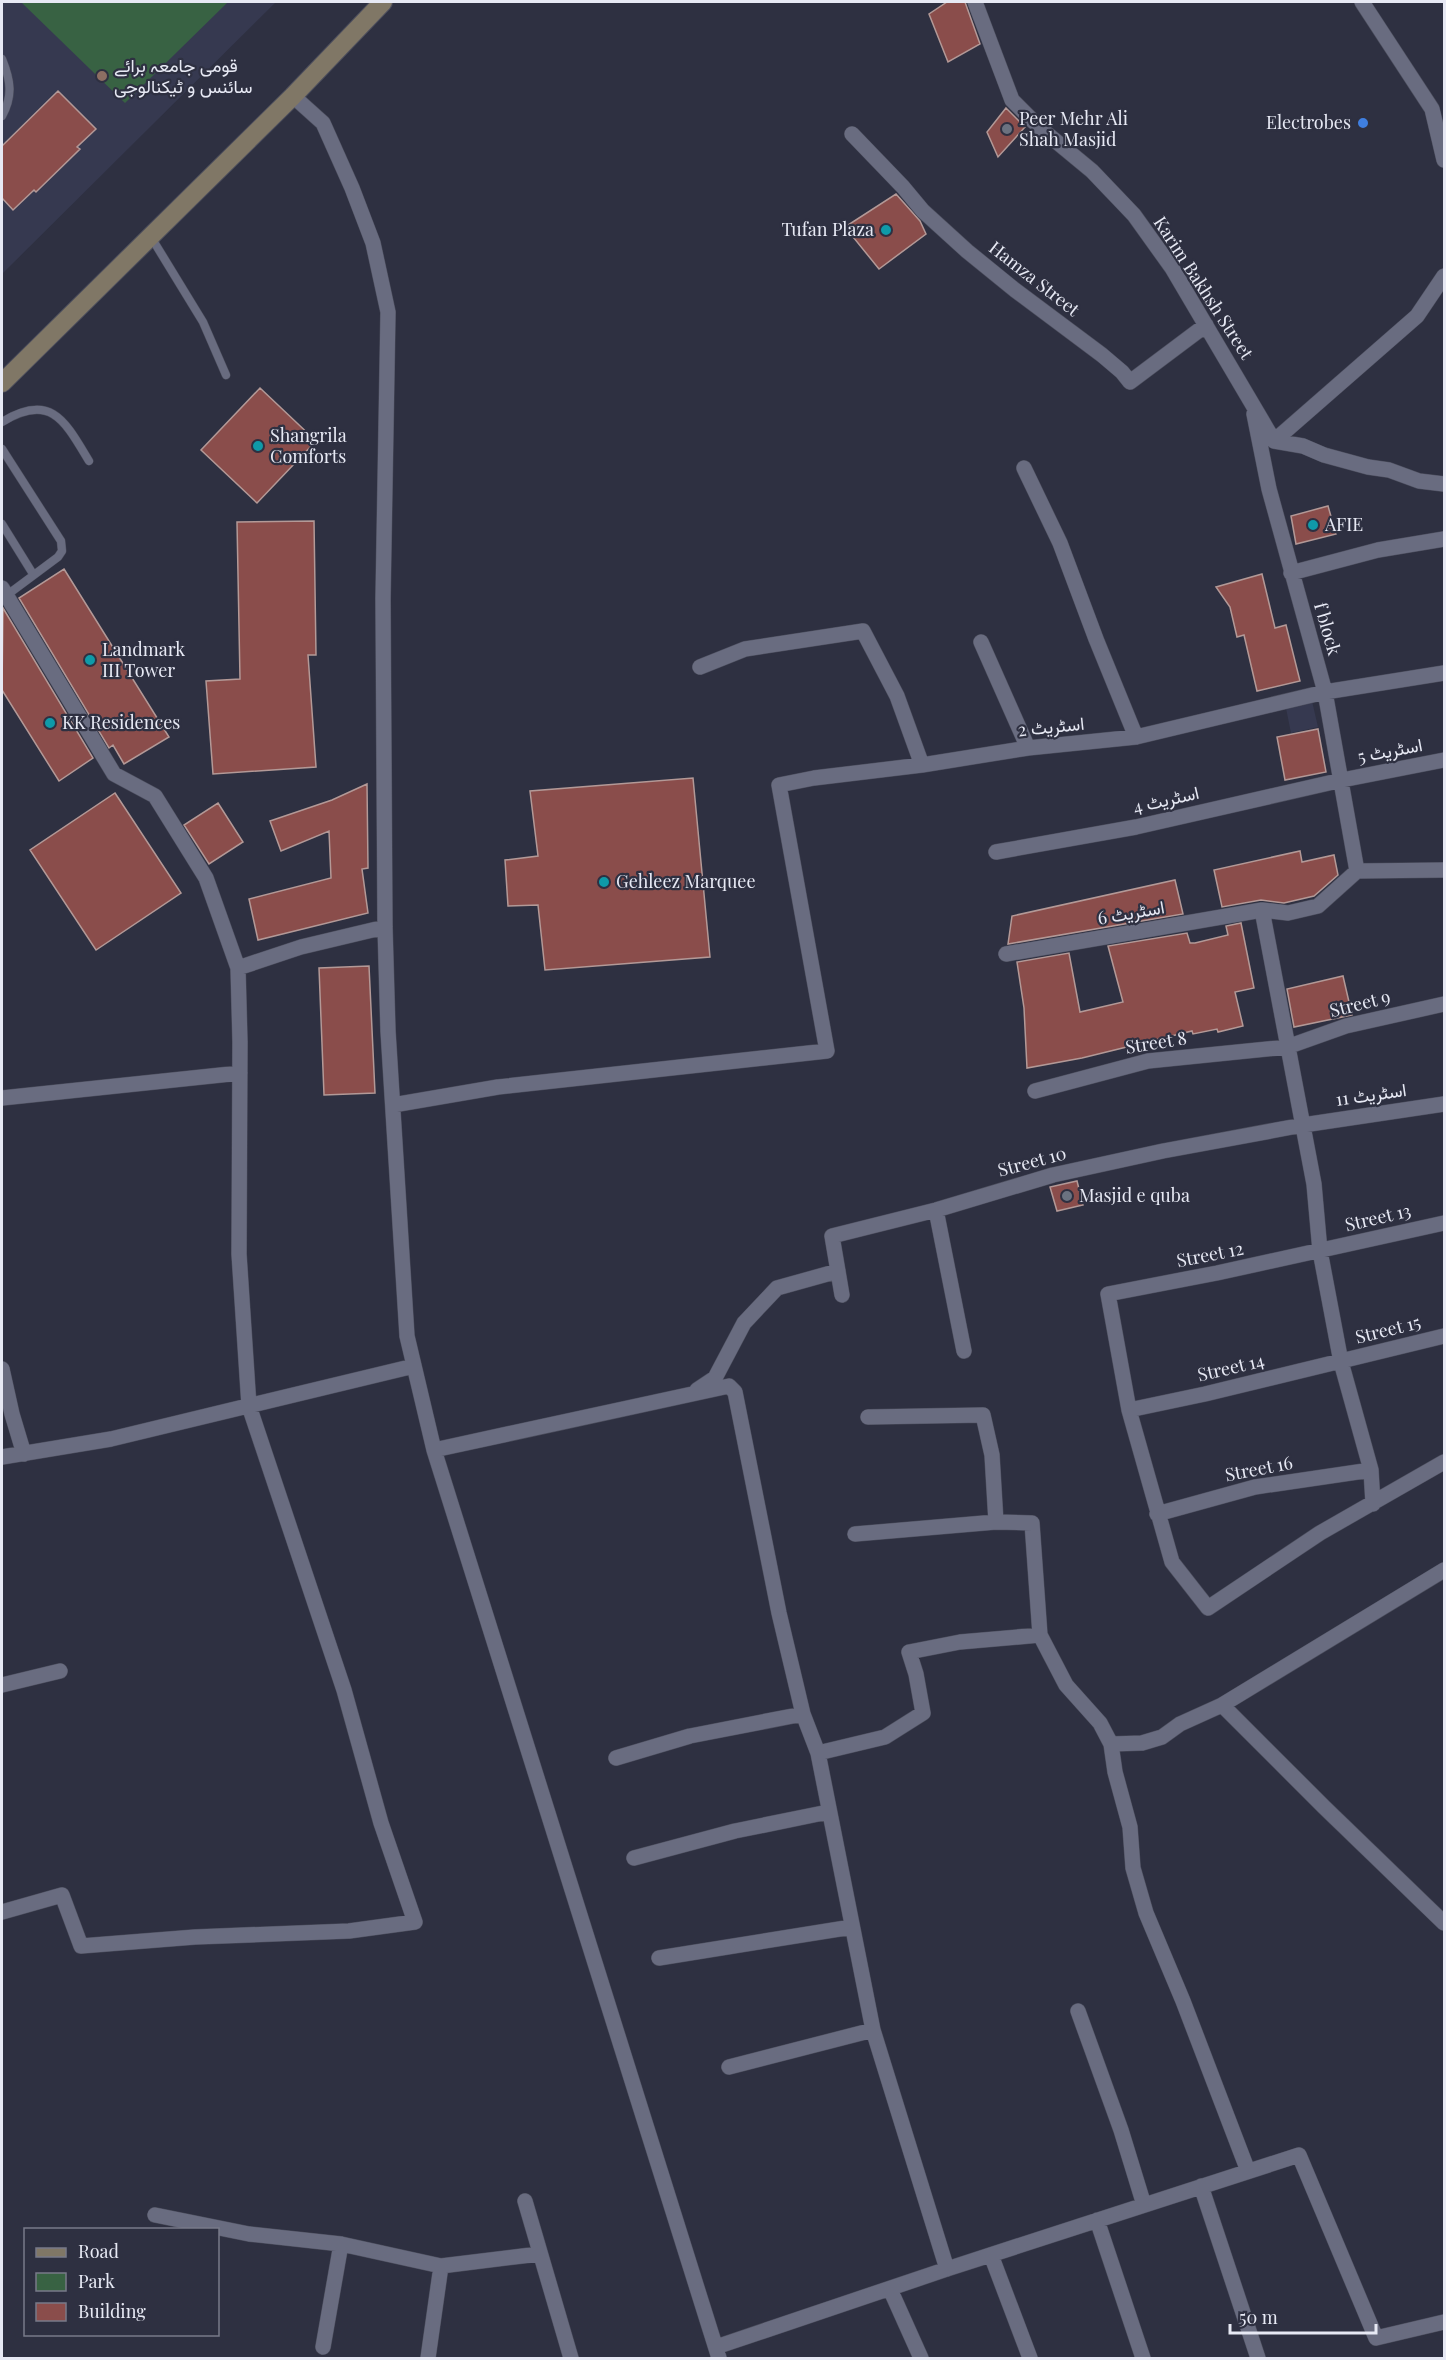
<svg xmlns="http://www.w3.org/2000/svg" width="1446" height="2360" viewBox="0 0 1446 2360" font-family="'Playfair Display',Vazirmatn,serif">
<rect width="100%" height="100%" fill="#2e3041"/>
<path fill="#363950" d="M 2,2 L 276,2 L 2,274 Z
M 1312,701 L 1318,727 L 1291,733 L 1286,708 Z"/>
<path fill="#386243" d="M 21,2 L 228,2 L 125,103 Z"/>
<path fill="#8a4d4b" stroke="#b39997" stroke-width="1.5" d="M 947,2 L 965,2 L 980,44 L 948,62 L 929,14 Z
M 58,91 L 96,129 L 77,147 L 80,149 L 36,192 L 34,190 L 13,210 L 2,198 L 2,146 Z
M 1006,108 L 1025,127 L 998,157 L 987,132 Z
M 896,194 L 920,221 L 926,234 L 879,269 L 845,227 Z
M 260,388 L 316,441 L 257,503 L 201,450 Z
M 1328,506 L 1336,534 L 1296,544 L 1291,516 Z
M 314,521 L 316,655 L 308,655 L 316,767 L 213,774 L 206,681 L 240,679 L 237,522 Z
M 64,569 L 169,737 L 124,764 L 113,745 L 109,748 L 19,598 Z
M 1262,574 L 1275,628 L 1286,625 L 1300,681 L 1257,691 L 1244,635 L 1237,637 L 1230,607 L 1216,587 Z
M 3,608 L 93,758 L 59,781 L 2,690 Z
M 1318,729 L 1326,772 L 1285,780 L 1277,737 Z
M 693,778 L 710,957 L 545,970 L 538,905 L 508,906 L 505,860 L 538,856 L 530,791 Z
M 367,784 L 368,868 L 362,869 L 368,913 L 258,940 L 249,899 L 331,878 L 329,831 L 281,851 L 270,821 L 332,800 Z
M 115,793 L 181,893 L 96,950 L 30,850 Z
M 218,803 L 243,842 L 209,864 L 184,825 Z
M 1300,851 L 1302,862 L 1334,855 L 1338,875 L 1314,896 L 1284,903 L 1261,900 L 1222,907 L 1214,870 Z
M 1175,880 L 1183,914 L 1008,944 L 1012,916 Z
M 1241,923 L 1254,988 L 1235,992 L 1243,1026 L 1218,1032 L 1217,1029 L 1193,1034 L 1192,1031 L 1082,1058 L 1027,1068 L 1024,1008 L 1017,962 L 1069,953 L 1080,1012 L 1123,1002 L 1108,946 L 1187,933 L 1190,943 L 1195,943 L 1228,935 L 1226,926 Z
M 369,966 L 375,1093 L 324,1095 L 319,968 Z
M 1343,976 L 1352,1015 L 1294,1027 L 1287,989 Z
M 1077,1181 L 1083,1205 L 1057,1211 L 1050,1187 Z"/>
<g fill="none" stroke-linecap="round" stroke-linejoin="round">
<g stroke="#4c4e5d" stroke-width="9">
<path id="service" d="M 2,59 C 11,81 13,96 2,116
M 151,237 L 203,322 L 226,375
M 2,422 C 51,392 65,421 89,461
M 2,449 L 61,541 L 62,551 L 58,557 L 7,595
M 2,524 L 33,574"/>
</g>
<g stroke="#4c4e5d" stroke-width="16">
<path id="minor" d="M 975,2 L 1012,100 L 1040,128 L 1092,171 L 1134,215 L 1172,268 L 1274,441 L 1303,446 L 1324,455 L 1368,467 L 1389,470 L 1419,481 L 1444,484
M 1362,2 L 1432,109 L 1444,160
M 293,96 L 323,123 L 352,188 L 373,243 L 388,312 L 383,599 L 385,927 L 388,1031 L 407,1336 L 434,1450 L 719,2358
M 852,134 L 903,187 L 923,211 L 967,251 L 1015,290 L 1102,355 L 1122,372 L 1130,382 L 1206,325
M 1254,414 L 1269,489 L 1325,692 L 1357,871
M 1274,441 L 1417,316 L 1444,276
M 1024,468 L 1060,543 L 1096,639 L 1136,737
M 1291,573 L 1378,550 L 1444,539
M 2,588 L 114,774 L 155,796 L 206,878 L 238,968 L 240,1042 L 239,1254 L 249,1406 L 344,1690 L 381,1823 L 415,1922 L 349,1931 L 195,1937 L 81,1946 L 62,1895 L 2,1912
M 981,642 L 1028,748
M 700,667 L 745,649 L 863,631 L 897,696 L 922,765
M 996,852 L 1136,827 L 1342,780 L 1444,760
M 1262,910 L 1314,1184 L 1320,1251 L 1341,1362 L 1371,1470 L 1373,1504
M 1006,954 L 1262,910 L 1288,913 L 1318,906 L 1357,871 L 1444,870
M 238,968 L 301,947 L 385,927
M 1035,1091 L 1148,1061 L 1287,1047 L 1346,1026 L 1444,1004
M 2,1098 L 240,1073
M 393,1105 L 498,1087 L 827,1051 L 779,785 L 814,778 L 922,765 L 1028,748 L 1136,737 L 1325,692 L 1444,673
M 936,1210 L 964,1351
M 1444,1223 L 1217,1273 L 1108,1294 L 1129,1410 L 1172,1562 L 1208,1608 L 1320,1533 L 1444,1462
M 842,1295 L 832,1236 L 936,1210 L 1053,1175 L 1163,1151 L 1303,1125 L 1444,1104
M 2,1369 L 12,1414 L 24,1454
M 697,1390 L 715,1378 L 744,1323 L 777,1288 L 838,1271
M 1129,1410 L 1205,1394 L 1444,1336
M 868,1417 L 983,1415 L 992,1455 L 996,1522 L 1032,1523 L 1040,1635 L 1066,1685 L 1100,1723 L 1111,1744
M 434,1450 L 729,1386 L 735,1392 L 779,1613 L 803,1714 L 818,1753 L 873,2030 L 947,2269
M 2,1457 L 111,1439 L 414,1366
M 1157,1514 L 1255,1487 L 1371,1470
M 855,1534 L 996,1522
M 2,1685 L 60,1671
M 1222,1705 L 1324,1807 L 1444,1923
M 818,1753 L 885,1737 L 923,1713 L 916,1674 L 909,1652 L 960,1642 L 1040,1635
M 616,1758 L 690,1736 L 803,1714
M 634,1858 L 735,1831 L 828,1812
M 659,1958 L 852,1927
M 1078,2011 L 1121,2130 L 1144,2205
M 729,2067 L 873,2030
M 1248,2171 L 1183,2001 L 1146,1913 L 1133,1868 L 1130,1827 L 1115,1772 L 1111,1744 L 1142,1743 L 1162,1737 L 1180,1724 L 1222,1705 L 1444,1570
M 1201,2186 L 1258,2358
M 525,2201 L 571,2358
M 155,2215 L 249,2234 L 341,2244 L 441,2266 L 539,2254
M 1097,2220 L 1143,2358
M 991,2255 L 1030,2358
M 890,2289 L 921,2358
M 323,2347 L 341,2244
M 716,2347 L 947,2269 L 1299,2155 L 1376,2338 L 1444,2322
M 428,2358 L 441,2266"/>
</g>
<g stroke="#4c4e5d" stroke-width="20">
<path id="secondary" d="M 2,383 L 293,96 L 383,2"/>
</g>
<use href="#service" stroke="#696c80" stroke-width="8"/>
<use href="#minor" stroke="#696c80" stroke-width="15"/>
<use href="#secondary" stroke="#807766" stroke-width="18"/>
</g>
<circle fill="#8d6e63" stroke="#2e3041" stroke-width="2" cx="102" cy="76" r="6"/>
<circle fill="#3f7fe0" stroke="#2e3041" stroke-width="2" cx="1363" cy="123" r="6"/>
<g fill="#6b7280" stroke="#2e3041" stroke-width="2">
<circle cx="1007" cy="129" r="6"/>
<circle cx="1067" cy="1196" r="6"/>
</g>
<g fill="#0f9aa8" stroke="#2e3041" stroke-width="2">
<circle cx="886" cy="230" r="6"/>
<circle cx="258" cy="446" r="6"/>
<circle cx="1313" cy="525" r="6"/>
<circle cx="90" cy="660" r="6"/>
<circle cx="50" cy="723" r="6"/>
<circle cx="604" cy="882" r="6"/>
</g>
<g text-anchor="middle" stroke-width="4.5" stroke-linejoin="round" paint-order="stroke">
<g font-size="18" fill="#e7e9f4" stroke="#2e3041" text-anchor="start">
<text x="114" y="72">قومی جامعہ برائے<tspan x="114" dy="21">سائنس و ٹیکنالوجی</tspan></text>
<text x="1019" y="125">Peer Mehr Ali<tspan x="1019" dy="21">Shah Masjid</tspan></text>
<text x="1351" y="129" text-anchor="end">Electrobes</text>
<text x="874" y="236" text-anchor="end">Tufan Plaza</text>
<text x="270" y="442">Shangrila<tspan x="270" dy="21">Comforts</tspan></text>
<text x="1325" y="531">AFIE</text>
<text x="102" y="656">Landmark<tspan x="102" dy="21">III Tower</tspan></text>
<text x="62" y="729">KK Residences</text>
<text x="616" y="888">Gehleez Marquee</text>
<text x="1079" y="1202">Masjid e quba</text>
</g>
<g font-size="18" fill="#e7e9f4" stroke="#2e3041">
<text transform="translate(1034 279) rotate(38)" y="6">Hamza Street</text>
<text transform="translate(1203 288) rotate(57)" y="6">Karim Bakhsh Street</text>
<text transform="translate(1327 629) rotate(74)" y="6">f block</text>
<text transform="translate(1051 727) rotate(-6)" y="6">اسٹریٹ 2</text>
<text transform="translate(1390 751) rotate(-11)" y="6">اسٹریٹ 5</text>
<text transform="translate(1166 800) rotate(-13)" y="6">اسٹریٹ 4</text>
<text transform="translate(1131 913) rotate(-10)" y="6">اسٹریٹ 6</text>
<text transform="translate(1360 1004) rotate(-14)" y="6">Street 9</text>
<text transform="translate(1156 1043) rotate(-9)" y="6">Street 8</text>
<text transform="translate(1371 1095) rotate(-8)" y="6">اسٹریٹ 11</text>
<text transform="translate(1032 1162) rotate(-15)" y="6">Street 10</text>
<text transform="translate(1378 1218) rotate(-13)" y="6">Street 13</text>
<text transform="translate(1210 1255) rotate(-11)" y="6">Street 12</text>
<text transform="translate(1388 1330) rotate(-14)" y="6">Street 15</text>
<text transform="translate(1231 1368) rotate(-13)" y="6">Street 14</text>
<text transform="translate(1259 1469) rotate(-11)" y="6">Street 16</text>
</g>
</g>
<rect width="1446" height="2360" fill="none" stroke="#e7e9f4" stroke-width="6"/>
<rect x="24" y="2228" width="195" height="108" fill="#2e3041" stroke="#787a89" stroke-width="1.5"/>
<rect x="36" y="2248" width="30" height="9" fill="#807766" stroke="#787a89" stroke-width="1.5"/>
<text x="78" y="2258" font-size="18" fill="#e7e9f4">Road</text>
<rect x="36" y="2273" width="30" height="18" fill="#386243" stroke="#787a89" stroke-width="1.5"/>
<text x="78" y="2288" font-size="18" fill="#e7e9f4">Park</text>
<rect x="36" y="2303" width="30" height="18" fill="#8a4d4b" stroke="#787a89" stroke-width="1.5"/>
<text x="78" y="2318" font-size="18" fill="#e7e9f4">Building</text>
<path d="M1230 2324v9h146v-9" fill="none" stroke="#e7e9f4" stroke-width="3"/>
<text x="1239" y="2324" font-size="18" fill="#e7e9f4" stroke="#2e3041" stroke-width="4.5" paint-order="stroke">50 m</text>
</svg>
